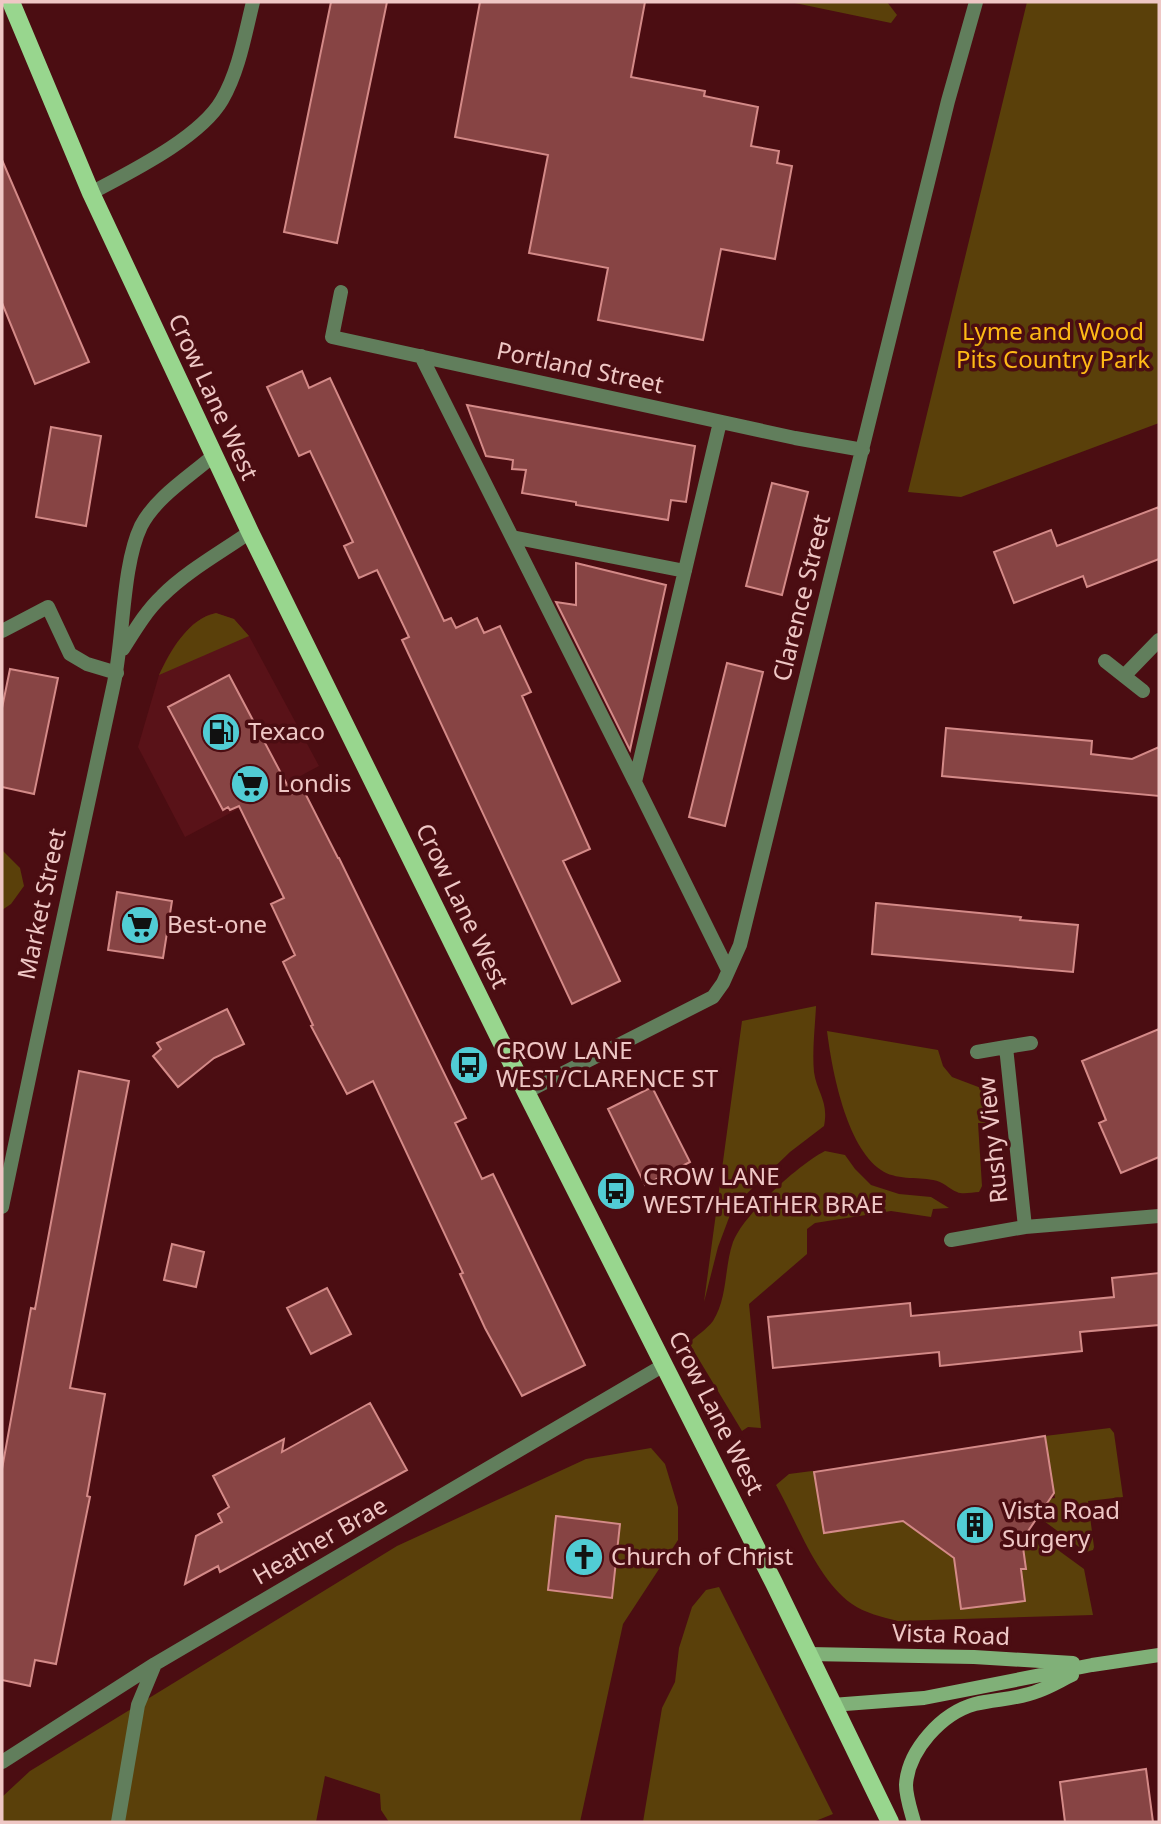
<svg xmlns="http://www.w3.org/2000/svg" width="1161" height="1824" viewBox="0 0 1161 1824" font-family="'Noto Sans',sans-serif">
<rect width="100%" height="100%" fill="#4b0d12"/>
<path fill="#591218" d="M 216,613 L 234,619 L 249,636 L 319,766 L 185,837 L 138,747 L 159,675 L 166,660 L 175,645 L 193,624 L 208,615 Z"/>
<path fill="#5a400a" d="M 790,2 L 887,2 L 897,15 L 891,23 Z
M 1027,2 L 1159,2 L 1159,423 L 961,497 L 908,492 Z
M 216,613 L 234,619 L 249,636 L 159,675 C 171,650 188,619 216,613 Z
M 2,850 L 20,868 L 24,886 L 11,904 L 2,910 Z
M 816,1006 C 815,1027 812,1051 814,1072 C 817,1093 829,1101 824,1126 L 790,1152 L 733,1207 L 718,1247 L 704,1302 L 742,1021 Z
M 827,1031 L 938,1050 L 943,1066 L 952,1077 L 981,1088 L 986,1096 L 989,1123 L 978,1123 L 982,1186 L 979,1192 C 972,1192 963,1195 957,1192 C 949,1189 943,1181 933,1180 C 917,1177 895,1180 881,1170 C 846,1146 832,1070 827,1031 Z
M 825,1151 L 845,1155 L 855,1169 L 871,1185 L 899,1194 L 931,1197 L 949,1208 L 933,1209 L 931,1217 L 891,1211 L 815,1223 L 807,1229 L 807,1254 L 749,1304 L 761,1428 L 748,1427 L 742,1431 L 689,1343 C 696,1336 707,1329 713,1321 C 728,1297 724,1268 733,1242 C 743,1215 799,1164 825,1151 Z
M 1110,1428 L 1114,1433 L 1123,1497 L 1088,1501 L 1094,1547 L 1093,1550 L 1086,1552 L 1044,1521 L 1049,1512 L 1048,1499 L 1055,1498 L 1045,1436 Z
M 651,1448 L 665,1464 L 678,1507 L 678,1540 L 623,1624 L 580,1822 L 389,1822 L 381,1810 L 380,1794 L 325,1776 L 316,1822 L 2,1822 L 2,1797 L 30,1771 L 397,1546 L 586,1459 Z
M 812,1471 L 916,1519 L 953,1546 L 961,1609 L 1025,1569 L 1022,1544 L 1036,1534 L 1084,1569 L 1093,1615 L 898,1621 C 882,1617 865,1613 852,1604 C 817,1580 797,1522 776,1485 L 789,1474 Z
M 719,1587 L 833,1814 L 813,1822 L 643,1822 L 662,1708 L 675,1682 L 679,1648 L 692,1607 L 706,1590 Z"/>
<path fill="#874444" stroke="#d48a88" stroke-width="2" d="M 331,2 L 387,2 L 337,243 L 284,232 Z
M 480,2 L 645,2 L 631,77 L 705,91 L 704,96 L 758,107 L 751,146 L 779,151 L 777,163 L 792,166 L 775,259 L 721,249 L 703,340 L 598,320 L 608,268 L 529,253 L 548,155 L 455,137 Z
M 2,160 L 89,362 L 35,384 L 2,303 Z
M 302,371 L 309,388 L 330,378 L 444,621 L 451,618 L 456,628 L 477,618 L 484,633 L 500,626 L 531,692 L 522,696 L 590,849 L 563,861 L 620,981 L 572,1004 L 402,640 L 409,637 L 377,570 L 359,578 L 344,546 L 353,542 L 310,451 L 299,456 L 267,387 Z
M 467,405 L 695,446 L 686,502 L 671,500 L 668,520 L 576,505 L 576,502 L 522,493 L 526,470 L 512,469 L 513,460 L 486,456 Z
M 51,427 L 101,436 L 86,526 L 36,517 Z
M 772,483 L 808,492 L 782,595 L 746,586 Z
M 1159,507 L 1159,559 L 1087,587 L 1083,576 L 1014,603 L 994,552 L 1051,530 L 1057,546 Z
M 576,563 L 666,585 L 630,750 L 556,602 L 576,605 Z
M 727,663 L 763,672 L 725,826 L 689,817 Z
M 10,669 L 58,678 L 34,794 L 2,787 L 2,708 Z
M 229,675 L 292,794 L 303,789 L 338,858 L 339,858 L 466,1118 L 455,1123 L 482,1179 L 493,1174 L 585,1365 L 522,1396 L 485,1328 L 460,1274 L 463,1273 L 373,1081 L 347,1094 L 311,1026 L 313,1025 L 283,962 L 295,955 L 271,904 L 284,898 L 239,806 L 230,810 L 228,807 L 223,810 L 168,707 Z
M 946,728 L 1092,741 L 1091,754 L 1132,759 L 1159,747 L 1159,796 L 942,776 Z
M 117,892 L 172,901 L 163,958 L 108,950 Z
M 876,903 L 1021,917 L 1020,920 L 1078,925 L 1073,972 L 872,954 Z
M 227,1009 L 244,1044 L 214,1058 L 178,1087 L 153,1056 L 161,1049 L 157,1043 Z
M 1159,1029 L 1159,1157 L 1121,1173 L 1099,1123 L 1106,1120 L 1082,1061 Z
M 79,1071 L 129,1081 L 70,1388 L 105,1394 L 87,1496 L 90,1497 L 56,1664 L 35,1660 L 30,1686 L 2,1680 L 2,1469 L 31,1308 L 35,1309 Z
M 652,1087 L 690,1162 L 645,1185 L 608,1109 Z
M 172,1244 L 204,1252 L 196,1287 L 164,1280 Z
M 1159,1273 L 1159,1325 L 1080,1332 L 1082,1351 L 940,1366 L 939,1352 L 773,1368 L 768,1317 L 910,1303 L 911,1316 L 1114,1297 L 1112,1278 Z
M 327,1288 L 351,1334 L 311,1354 L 287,1308 Z
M 370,1403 L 407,1470 L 220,1572 L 218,1566 L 185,1584 L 196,1536 L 222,1522 L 218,1514 L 229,1507 L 213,1476 L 284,1439 L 282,1452 Z
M 1045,1436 L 1054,1493 L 1022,1540 L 1026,1569 L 1021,1569 L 1025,1601 L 961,1609 L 954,1558 L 903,1521 L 824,1533 L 814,1472 Z
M 556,1516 L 620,1524 L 612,1598 L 548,1590 Z
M 1146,1769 L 1153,1822 L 1065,1822 L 1060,1782 Z"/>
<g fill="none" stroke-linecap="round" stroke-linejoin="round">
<path stroke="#617e5c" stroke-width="14" d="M 91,193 C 130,172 200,138 222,100 C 239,71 245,34 253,2
M 341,292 L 332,337 L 795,438 L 863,450
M 421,356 L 635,782
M 720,422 L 635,782 L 728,970
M 512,537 L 685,571
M 2,631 L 48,607 L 70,654 L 87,664 L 117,673
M 1105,661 L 1143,691
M 1125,675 L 1159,640
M 977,1052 L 1006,1047
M 526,1092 L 713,997 L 723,983 L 740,945 L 948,101 L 976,2
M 1025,1227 L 1006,1047 L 1031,1043
M 951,1240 L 1025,1227 L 1159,1216
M 2,1762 L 155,1664 L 664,1365
M 118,1822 L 138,1705 L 155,1664"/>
<path stroke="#617e5c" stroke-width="14" d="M 123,649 C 135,630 146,611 162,596 C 187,571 220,553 250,532
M 2,1207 C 38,1032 77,857 114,683 C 124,636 122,566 141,526 C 156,497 189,477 213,456"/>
<path stroke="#80b078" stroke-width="14" d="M 808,1654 L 974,1657 L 1073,1663
M 832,1705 L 924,1698 L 1092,1665 L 1159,1655
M 914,1822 C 911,1811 906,1797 906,1785 C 908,1750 942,1713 975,1704 C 996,1699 1019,1699 1038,1691 C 1050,1687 1061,1680 1072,1675"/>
<path stroke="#98d68e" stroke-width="18" d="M 11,2 L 91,193 L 250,532 L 526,1092 L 774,1583 L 890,1822"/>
</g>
<defs>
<g id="fuel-disc" transform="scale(2.0125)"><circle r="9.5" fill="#51ccd4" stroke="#4b0d12"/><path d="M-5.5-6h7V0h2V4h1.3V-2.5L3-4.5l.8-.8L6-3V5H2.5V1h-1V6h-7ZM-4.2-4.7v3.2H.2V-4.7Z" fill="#111"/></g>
<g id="supermarket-disc" transform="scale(2.0125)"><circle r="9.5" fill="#51ccd4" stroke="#4b0d12"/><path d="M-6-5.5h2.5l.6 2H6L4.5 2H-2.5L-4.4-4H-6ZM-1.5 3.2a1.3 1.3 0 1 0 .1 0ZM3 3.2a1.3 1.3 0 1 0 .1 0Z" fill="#111"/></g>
<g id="bus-disc" transform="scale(2.0125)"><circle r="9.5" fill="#51ccd4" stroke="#4b0d12"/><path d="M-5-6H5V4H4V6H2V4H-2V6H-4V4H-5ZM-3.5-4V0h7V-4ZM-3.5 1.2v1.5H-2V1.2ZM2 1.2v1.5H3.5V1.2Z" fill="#111"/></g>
<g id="building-disc" transform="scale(2.0125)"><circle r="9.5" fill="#51ccd4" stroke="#4b0d12"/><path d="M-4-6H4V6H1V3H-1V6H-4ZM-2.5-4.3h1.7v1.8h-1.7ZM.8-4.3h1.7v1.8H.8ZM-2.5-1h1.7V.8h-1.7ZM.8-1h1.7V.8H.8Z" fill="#111"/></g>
<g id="church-disc" transform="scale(2.0125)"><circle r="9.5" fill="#51ccd4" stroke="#4b0d12"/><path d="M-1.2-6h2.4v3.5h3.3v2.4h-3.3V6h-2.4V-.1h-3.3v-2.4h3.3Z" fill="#111"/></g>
</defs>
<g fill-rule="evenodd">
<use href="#fuel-disc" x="221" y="732"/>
<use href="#supermarket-disc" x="250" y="784"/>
<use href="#supermarket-disc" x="140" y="925"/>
<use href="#bus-disc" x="469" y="1065"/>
<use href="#bus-disc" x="616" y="1191"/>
<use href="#building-disc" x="975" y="1525"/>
<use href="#church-disc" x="584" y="1557"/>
</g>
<g text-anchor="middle" stroke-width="7" stroke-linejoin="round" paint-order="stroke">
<g font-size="24" fill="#feba16" stroke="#4b0d12">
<text x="1053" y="340">Lyme and Wood<tspan x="1053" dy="28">Pits Country Park</tspan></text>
</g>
<g font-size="24" fill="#efc7c5" stroke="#4b0d12">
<text transform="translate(580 368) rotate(12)" y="8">Portland Street</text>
<text transform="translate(213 397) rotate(65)" y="8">Crow Lane West</text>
<text transform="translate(802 598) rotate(-76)" y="8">Clarence Street</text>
<text transform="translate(42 904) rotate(-78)" y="8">Market Street</text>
<text transform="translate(462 906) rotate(64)" y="8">Crow Lane West</text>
<text transform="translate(993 1140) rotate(-96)" y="8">Rushy View</text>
<text transform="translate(716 1413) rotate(63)" y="8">Crow Lane West</text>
<text transform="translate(320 1541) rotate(-30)" y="8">Heather Brae</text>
<text transform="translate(951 1635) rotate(2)" y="8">Vista Road</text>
</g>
<g font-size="24" fill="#efc7c5" stroke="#4b0d12" text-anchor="start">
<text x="248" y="740">Texaco</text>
<text x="277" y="792">Londis</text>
<text x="167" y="933">Best-one</text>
<text x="496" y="1059">CROW LANE<tspan x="496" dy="28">WEST/CLARENCE ST</tspan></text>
<text x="643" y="1185">CROW LANE<tspan x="643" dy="28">WEST/HEATHER BRAE</tspan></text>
<text x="1002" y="1519">Vista Road<tspan x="1002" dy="28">Surgery</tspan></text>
<text x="611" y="1565">Church of Christ</text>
</g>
</g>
<rect width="1161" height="1824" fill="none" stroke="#efc7c5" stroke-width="7"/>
</svg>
